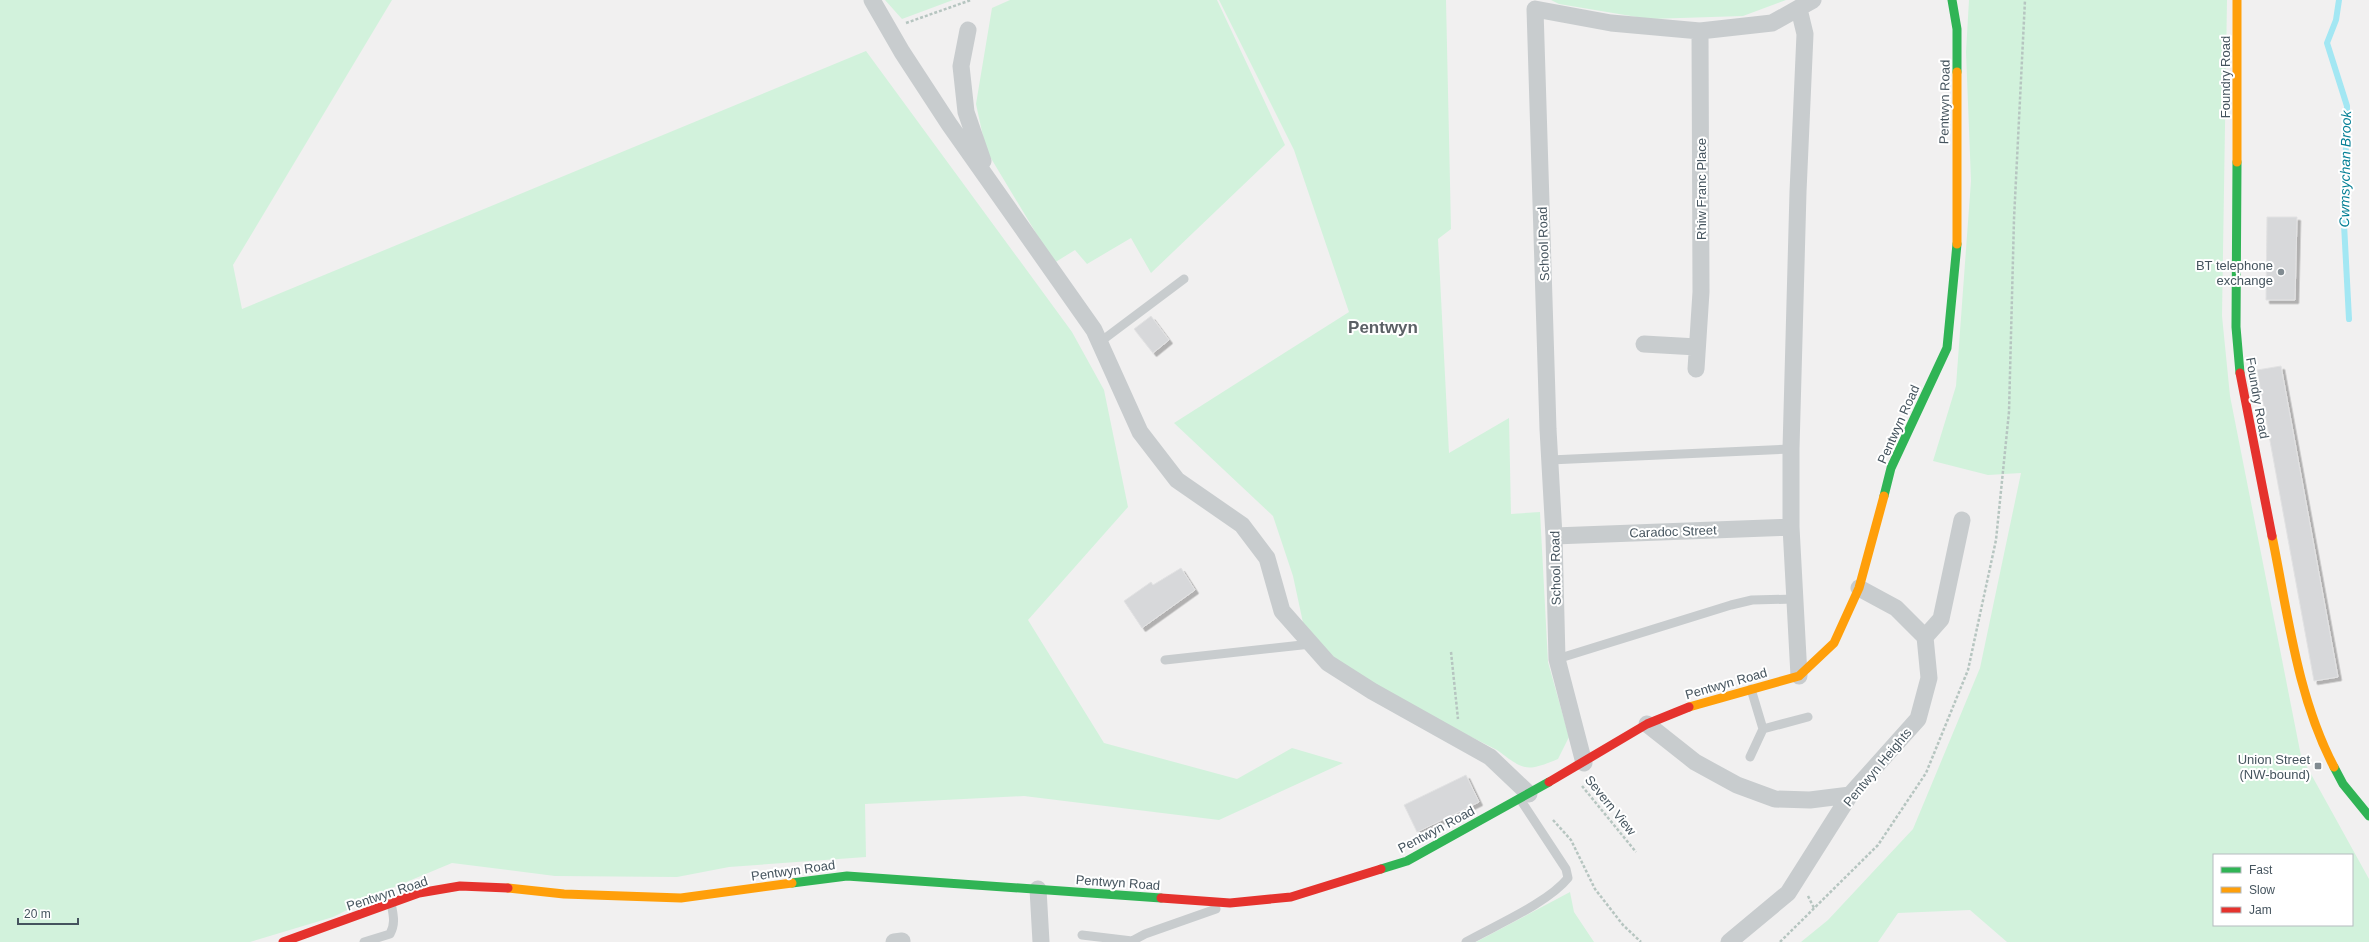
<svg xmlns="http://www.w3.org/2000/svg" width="2369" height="942" viewBox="0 0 2369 942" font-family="Arial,sans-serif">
<defs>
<filter id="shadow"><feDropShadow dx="3.5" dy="3.5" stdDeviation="0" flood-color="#0004"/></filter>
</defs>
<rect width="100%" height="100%" fill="#f1f0f0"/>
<path fill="#d2f2dc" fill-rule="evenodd" d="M 0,0 L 392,0 L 233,265 L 242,309 L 866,51 L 1072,332 L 1104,390 L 1128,507 L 1028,620 L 1104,743 L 1237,779 L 1292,748 L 1343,763 L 1219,820 L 1024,796 L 865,804 L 866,857 L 729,867 L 677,877 L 555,876 L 452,863 L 392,888 L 333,917 L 250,942 L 0,942 Z
M 885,0 L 953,0 L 902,19 Z
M 1010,0 L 1217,0 L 1285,145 L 1151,273 L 1131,238 L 1087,264 L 1075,250 L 1054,263 L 986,150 L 976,104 L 992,8 Z
M 1219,0 L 1446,0 L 1451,229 L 1438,239 L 1449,453 L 1509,418 L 1511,514 L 1540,512 L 1548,662 L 1569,737 L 1558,759 C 1526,772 1525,771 1497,750 L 1345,673 L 1305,632 L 1293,576 L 1273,516 L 1174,423 L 1349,312 L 1294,150 Z
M 1551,0 L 1786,0 L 1743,16 L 1649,19 L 1559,4 Z
M 1969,0 L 2227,0 L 2222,316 L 2230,396 L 2301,756 L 2369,879 L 2369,942 L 2007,942 L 1970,910 L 1898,913 L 1878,942 L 1801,942 L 1828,920 L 1913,829 L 1980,668 L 2021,473 L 1988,475 L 1933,461 L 1956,386 L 1971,181 L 1966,52 ZM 2214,855 L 2352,855 L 2352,925 L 2214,925 Z
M 1570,892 L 1574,912 L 1594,942 L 1476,942 Z"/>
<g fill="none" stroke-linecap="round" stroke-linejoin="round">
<path stroke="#a3e7f3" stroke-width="6" d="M 2339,0 L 2336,20 L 2327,43 L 2347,106 L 2344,224 L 2349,319"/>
</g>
<path fill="#d7d8da" stroke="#e2e2e3" filter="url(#shadow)" d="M 2267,217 L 2297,217 L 2295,300 L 2266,300 Z
M 1151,316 L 1169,340 L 1153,353 L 1134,329 Z
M 2281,366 L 2338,677 L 2314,681 L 2257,370 Z
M 1181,568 L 1195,590 L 1142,628 L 1124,601 L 1151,582 L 1153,585 Z
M 1466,775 L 1479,802 L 1417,832 L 1404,805 Z"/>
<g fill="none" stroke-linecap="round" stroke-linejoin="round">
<path stroke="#b6c5c0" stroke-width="2.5" stroke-dasharray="3 2" stroke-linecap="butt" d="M 906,23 L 971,0
M 1451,652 L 1458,719
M 1582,786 L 1636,852
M 1553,820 L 1571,840 L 1595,889 L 1623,925 L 1641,942
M 1808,896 L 1814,908
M 1780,942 L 1878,845 L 1926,773 L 1968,670 L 1996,540 L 2009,412 L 2014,219 L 2025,0"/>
<path stroke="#c8ccce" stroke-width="9" d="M 1100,342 L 1184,279
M 1550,460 L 1791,449
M 1557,659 L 1731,605 L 1752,600 L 1794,599
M 1165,660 L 1311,644
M 1751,689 L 1763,729
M 1750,757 L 1763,729 L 1808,717
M 1082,935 L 1132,941 L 1145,934 L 1216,909
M 364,942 L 390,934 C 396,923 393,914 391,903
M 1466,942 C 1494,926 1548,903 1568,878 L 1566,869 L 1520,799"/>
<path stroke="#c8ccce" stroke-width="17" d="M 872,0 L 902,52 L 949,124 L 1094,330 L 1140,432 L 1177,480 L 1242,525 L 1267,558 L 1282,611 L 1328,663 L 1372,691 L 1490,757 L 1529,794
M 968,30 L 961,66 L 966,112 L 983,161
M 1644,344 L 1697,347
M 1696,369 L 1701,292 L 1700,31
M 1554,536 L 1791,527
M 1925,637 L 1941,619 L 1962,520
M 1799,676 L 1791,527 L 1791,449 L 1798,192 L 1805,34 L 1799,9
M 1647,724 L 1695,762 L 1737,785 L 1775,799 L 1810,800 L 1850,795
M 1584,763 L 1557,659 L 1554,536 L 1548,429 L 1535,9 L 1611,23 L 1700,31 L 1772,23 L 1813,0
M 1038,889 L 1041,942
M 894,942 L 902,941
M 1729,942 L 1788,893 L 1850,795 L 1918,719 L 1929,678 L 1925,637 L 1896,608 L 1859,588"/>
<path stroke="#30b455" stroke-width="9" d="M 1952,0 L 1957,29 L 1957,72
M 2237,162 L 2236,327 L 2240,373
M 1884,496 L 1891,468 L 1947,348 L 1957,244
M 2334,767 L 2343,784 L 2369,816
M 1381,869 L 1407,861 L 1549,782
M 792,883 L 847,876 L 1161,898"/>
<path stroke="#ff9f0a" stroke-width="9" d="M 1957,72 L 1957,244
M 2237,162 L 2237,0
M 2272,536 C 2288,614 2297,696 2334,767
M 1689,707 L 1799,676 L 1834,643 L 1859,588 L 1884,496
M 508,888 L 564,894 L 681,898 L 792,883"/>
<path stroke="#e5322d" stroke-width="9" d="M 2240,373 L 2272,536
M 1549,782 L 1647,724 L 1689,707
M 1161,898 L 1230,903 L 1291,897 L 1381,869
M 283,942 L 419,893 L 460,886 L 508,888"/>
</g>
<g fill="#818b91" stroke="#fff" stroke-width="1.5">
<circle cx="2281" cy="272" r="4"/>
<rect x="2314" y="762" width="8" height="8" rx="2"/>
</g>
<g text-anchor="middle" stroke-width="4" stroke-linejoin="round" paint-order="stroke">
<g font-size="13" fill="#45545e" stroke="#fff">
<text transform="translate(2225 77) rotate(-90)" y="5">Foundry Road</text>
<text transform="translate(1944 102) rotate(-89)" y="5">Pentwyn Road</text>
<text transform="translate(1701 189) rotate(-90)" y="5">Rhiw Franc Place</text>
<text transform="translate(1543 244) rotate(-92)" y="5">School Road</text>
<text transform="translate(2258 398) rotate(80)" y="5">Foundry Road</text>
<text transform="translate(1898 424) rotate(-66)" y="5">Pentwyn Road</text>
<text transform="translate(1673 531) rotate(-2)" y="5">Caradoc Street</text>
<text transform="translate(1555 568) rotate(-91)" y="5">School Road</text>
<text transform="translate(1726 683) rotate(-16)" y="5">Pentwyn Road</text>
<text transform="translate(1877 767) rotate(-50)" y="5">Pentwyn Heights</text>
<text transform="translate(1611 805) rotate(51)" y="5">Severn View</text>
<text transform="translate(1436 829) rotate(-28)" y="5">Pentwyn Road</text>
<text transform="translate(793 870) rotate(-8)" y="5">Pentwyn Road</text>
<text transform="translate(1118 882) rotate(4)" y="5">Pentwyn Road</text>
<text transform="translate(387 893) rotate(-18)" y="5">Pentwyn Road</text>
</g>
<g font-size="13" fill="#45545e" stroke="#fff" text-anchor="end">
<text x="2273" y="270">BT telephone<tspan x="2273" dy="15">exchange</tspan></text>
<text x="2310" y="764">Union Street<tspan x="2310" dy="15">(NW-bound)</tspan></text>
</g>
<g font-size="14" font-style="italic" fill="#037f95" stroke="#fff">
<text transform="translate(2345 169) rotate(-89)" y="5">Cwmsychan Brook</text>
</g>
<g font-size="17" font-weight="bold" fill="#5b6065" stroke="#fff">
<text x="1383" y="333">Pentwyn</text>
</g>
</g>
<rect x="2213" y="854" width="140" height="72" fill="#ffffff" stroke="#b5bbbf"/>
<rect x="2221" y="867" width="20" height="6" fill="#30b455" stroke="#b5bbbf"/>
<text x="2249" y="874" font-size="12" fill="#45545e">Fast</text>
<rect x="2221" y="887" width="20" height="6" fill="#ff9f0a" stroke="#b5bbbf"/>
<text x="2249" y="894" font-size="12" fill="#45545e">Slow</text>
<rect x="2221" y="907" width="20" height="6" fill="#e5322d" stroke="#b5bbbf"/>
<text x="2249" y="914" font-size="12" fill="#45545e">Jam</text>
<path d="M18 918v6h60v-6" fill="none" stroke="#45545e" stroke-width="2"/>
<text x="24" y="918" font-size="12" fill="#45545e" stroke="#ffffff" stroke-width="3" paint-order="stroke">20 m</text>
</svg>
